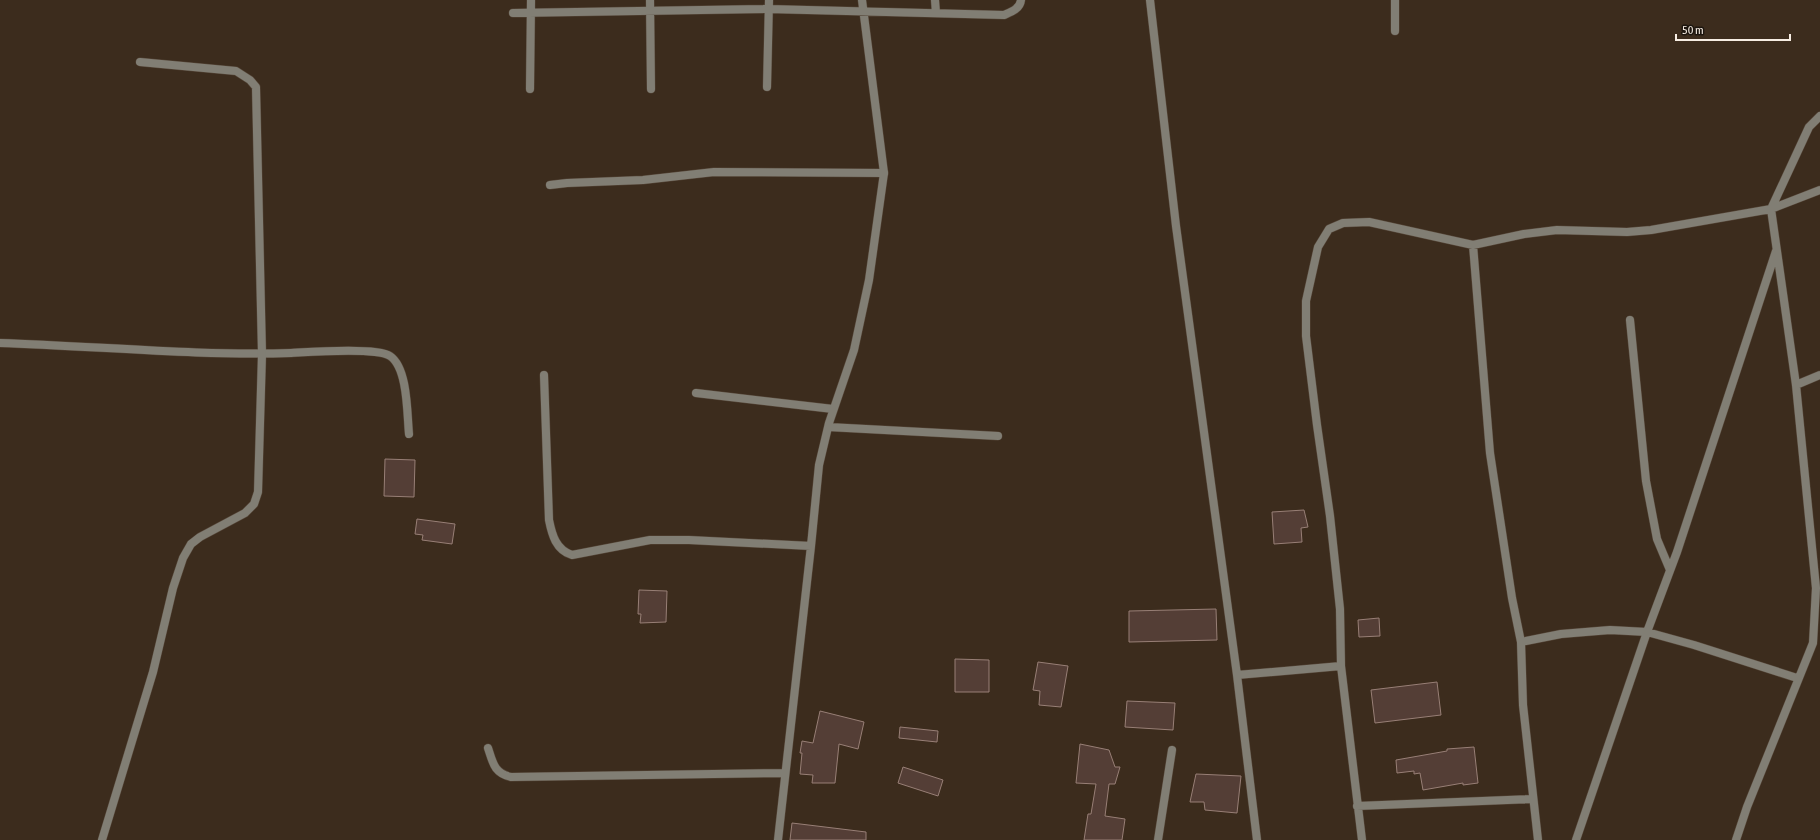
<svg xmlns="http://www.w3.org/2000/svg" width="1820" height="840" viewBox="0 0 1820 840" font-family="'Asap Condensed',sans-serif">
<rect width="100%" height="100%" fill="#3c2c1d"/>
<path fill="#543e36" stroke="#987f76" d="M 385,459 L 415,460 L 414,497 L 384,496 Z
M 1304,510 L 1308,527 L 1301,528 L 1302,542 L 1274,544 L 1272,512 Z
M 417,519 L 455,524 L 452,544 L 422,540 L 423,535 L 415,534 Z
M 639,590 L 667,591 L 666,622 L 640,623 L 641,614 L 638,614 Z
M 1216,609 L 1217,640 L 1129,642 L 1129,611 Z
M 1379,618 L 1380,636 L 1359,637 L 1358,620 Z
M 955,659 L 989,660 L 989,692 L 955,692 Z
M 1038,662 L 1068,666 L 1061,707 L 1039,705 L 1040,691 L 1033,690 Z
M 1437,682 L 1441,715 L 1375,723 L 1371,690 Z
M 1127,701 L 1175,703 L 1173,730 L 1125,727 Z
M 820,711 L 864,722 L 858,749 L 839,744 L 835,783 L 812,783 L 813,775 L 800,774 L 802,753 L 800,753 L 802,741 L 813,743 Z
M 900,727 L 938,731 L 937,742 L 899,738 Z
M 1080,744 L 1109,750 L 1115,767 L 1120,767 L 1115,784 L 1109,784 L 1105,816 L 1125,819 L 1122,840 L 1084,840 L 1088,814 L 1091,814 L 1096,784 L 1076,783 Z
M 1474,747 L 1478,783 L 1463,785 L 1463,783 L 1423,790 L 1420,773 L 1414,774 L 1414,771 L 1397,773 L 1396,760 L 1447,751 L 1447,749 Z
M 903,767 L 943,780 L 938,796 L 898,783 Z
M 1196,774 L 1241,776 L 1237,813 L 1205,810 L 1204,802 L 1190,802 Z
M 792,823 L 866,832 L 866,840 L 790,840 Z"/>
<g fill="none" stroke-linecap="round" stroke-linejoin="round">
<g stroke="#564739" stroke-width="9">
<path id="lane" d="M 550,185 L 567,183 L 643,180 L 714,172 L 884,173
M 0,343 C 97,346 194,356 291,353 C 310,352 376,347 390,356 C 408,368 407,414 409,434
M 696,393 L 833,409"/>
</g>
<g stroke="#564739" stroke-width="9">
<path id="street" d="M 650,0 L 651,89
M 935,0 L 936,13
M 1150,0 L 1176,226 L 1237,675 L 1257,840
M 1395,0 L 1395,31
M 513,13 L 768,9 L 1004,15 C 1011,12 1020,9 1021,0
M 767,87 L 769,0
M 530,89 L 531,0
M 1473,245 L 1490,453 L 1512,598 L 1521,642 L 1523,705 L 1538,840
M 1630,320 L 1646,481 L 1657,539 L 1670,570
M 544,375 L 549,520 C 552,535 556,550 572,555 L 650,540 L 689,540 L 811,546
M 1796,385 L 1820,375
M 828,427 L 998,436
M 1521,642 L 1561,634 L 1610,630 L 1647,632 L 1694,645 L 1797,678
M 1341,666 L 1362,840
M 1237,675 L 1341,666 L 1340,609 L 1330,516 L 1317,425 L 1306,336 L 1306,301 L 1318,247 L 1329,229 L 1343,223 L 1369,222 L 1473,245 L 1524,234 L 1557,230 L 1627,232 L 1651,230 L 1771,209 L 1820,190
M 488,748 C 493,763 494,773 511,777 L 785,773
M 1357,806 L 1533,799
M 102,840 L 153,672 L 173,588 L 183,558 L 191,544 L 200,537 L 245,513 L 254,504 L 258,492 L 262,354 L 256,87 L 250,80 L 236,71 L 140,62
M 778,840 L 811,546 L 819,465 L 829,423 L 854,350 L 869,280 L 884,173 L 862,0
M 1158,840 L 1172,750
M 1576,840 L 1647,632 L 1677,552 L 1776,251
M 1736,840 L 1747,807 L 1813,643 L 1816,588 L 1796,385 L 1771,209 L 1809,127 L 1820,116"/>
</g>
<use href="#lane" stroke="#817e74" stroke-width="8"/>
<use href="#street" stroke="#817e74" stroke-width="8"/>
</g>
<path d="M1676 34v6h114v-6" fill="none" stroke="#f7ede3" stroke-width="2"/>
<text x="1682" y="34" font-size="12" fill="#f7ede3" stroke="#1d160f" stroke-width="3" paint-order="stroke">50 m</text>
</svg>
